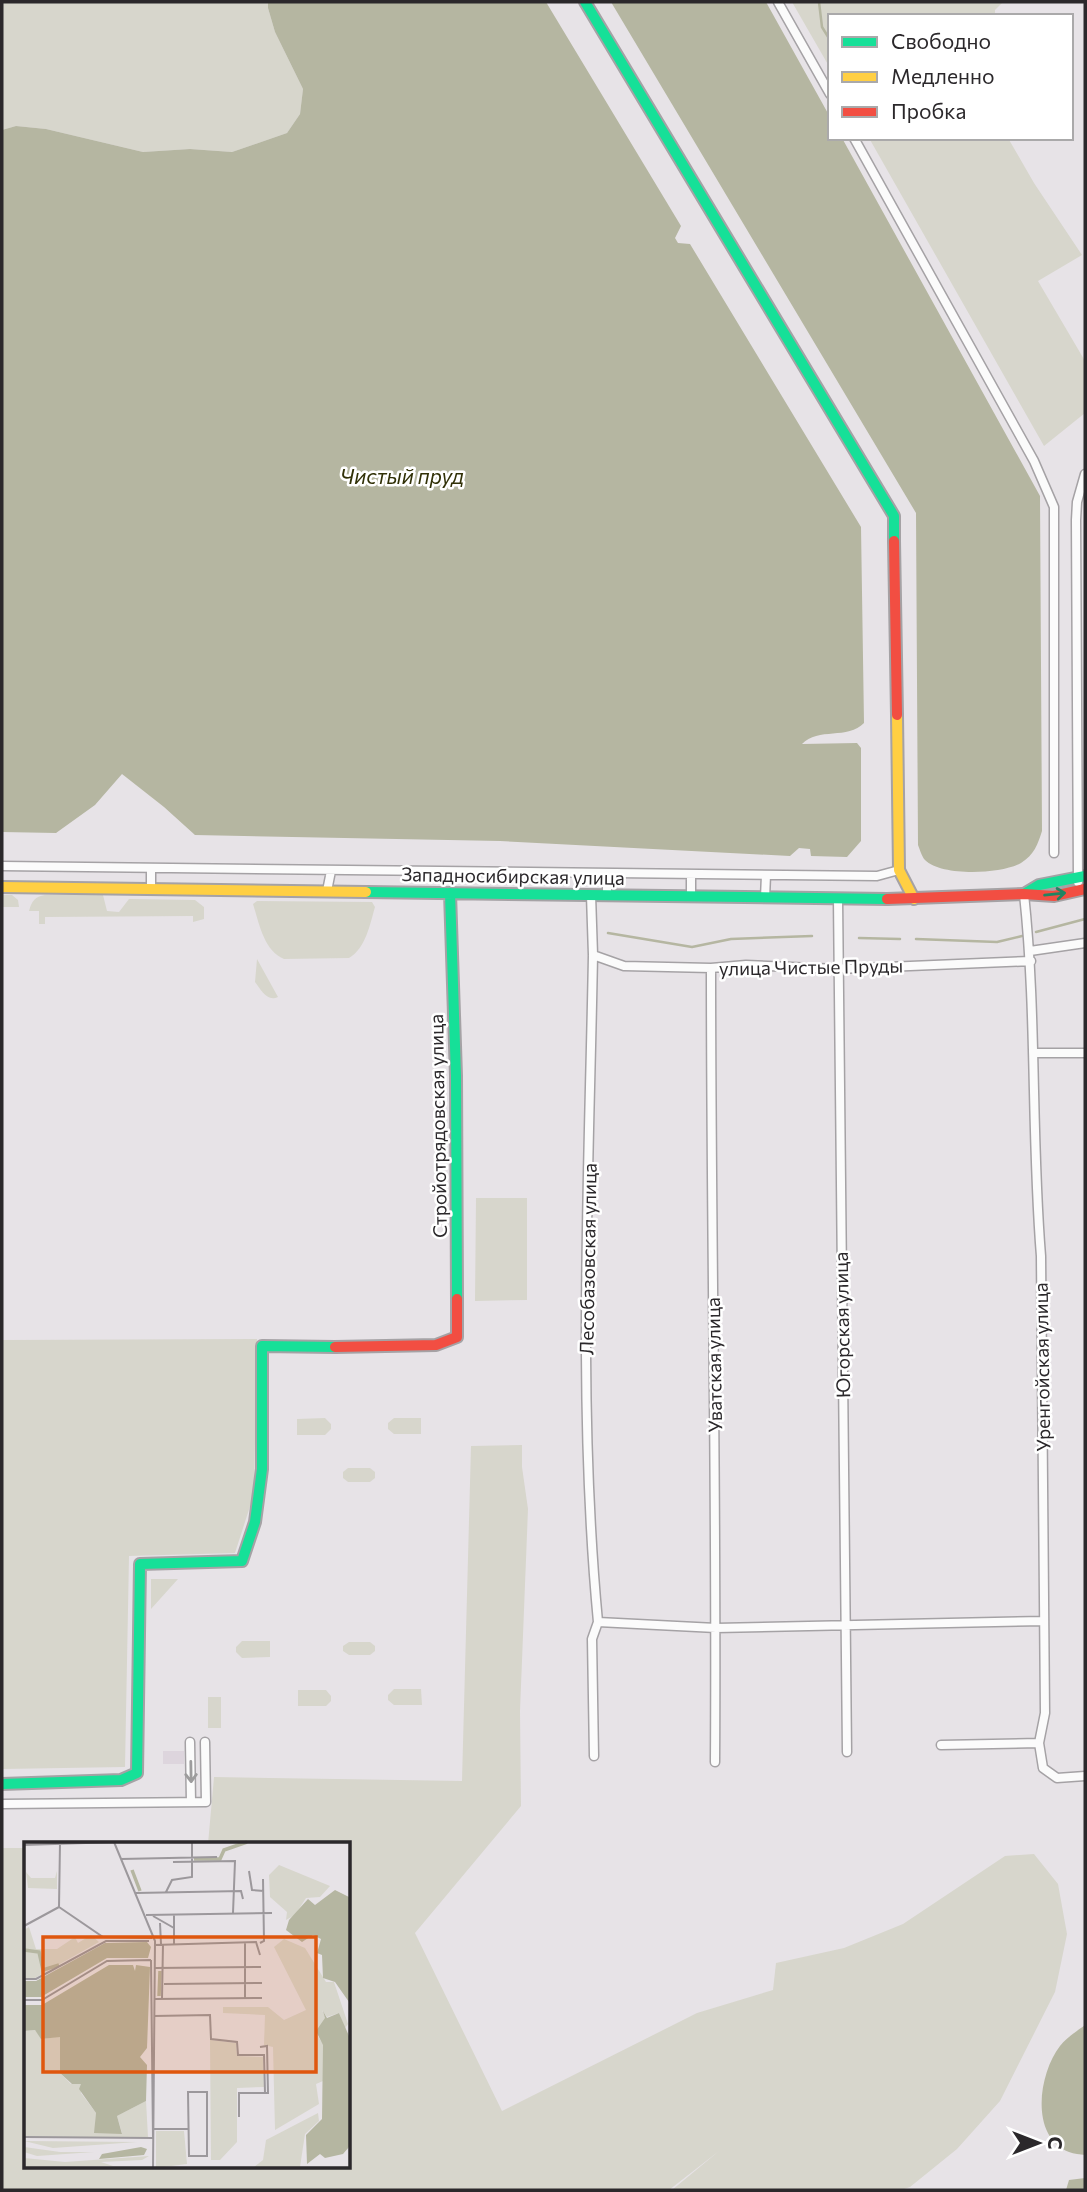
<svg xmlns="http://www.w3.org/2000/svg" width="1087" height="2192" viewBox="0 0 1087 2192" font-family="Commissioner,sans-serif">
<rect width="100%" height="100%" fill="#e7e3e7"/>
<path fill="#ddd5dd" d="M 163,1751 L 184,1751 L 184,1764 L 163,1764 Z"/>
<path fill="#d7d6cc" d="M 2,2 L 268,2 L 268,8 L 275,32 L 303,89 L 300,114 L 287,133 L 232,152 L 190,149 L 143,152 L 46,129 L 16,126 L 2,130 Z
M 792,2 L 1003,2 L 995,10 L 995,16 L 830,16 L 830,68 Z
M 869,138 L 1008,138 L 1034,183 L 1082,255 L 1038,281 L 1085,361 L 1085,413 L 1044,446 Z
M 2,895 L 12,895 L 18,900 L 19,907 L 2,907 Z
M 45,895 L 103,895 L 107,911 L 119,912 L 129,899 L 195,900 L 204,907 L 204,919 L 193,922 L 193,916 L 45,917 L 45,924 L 39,924 L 39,911 L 29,911 C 32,900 35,897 45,895 Z
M 257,901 L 372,902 L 375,907 C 370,924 366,948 349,958 L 284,959 C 264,951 259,923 253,904 Z
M 257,959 L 278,997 C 267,1002 261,990 255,982 Z
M 476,1198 L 527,1198 L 527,1300 L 475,1301 Z
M 257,1339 L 254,1494 L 235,1553 L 129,1556 L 125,1767 L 2,1769 L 2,1340 Z
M 325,1418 L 331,1424 L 331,1429 L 325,1435 L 297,1435 L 297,1419 Z
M 394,1418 L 421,1418 L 421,1434 L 394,1434 L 388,1429 L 388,1423 Z
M 522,1445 L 522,1467 L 528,1509 L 520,1711 L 521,1806 L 415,1933 L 502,2111 L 697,2013 L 773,1990 L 776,1963 L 844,1948 L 903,1924 L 1005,1856 L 1034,1854 L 1058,1884 L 1067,1934 L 1055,1992 L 1000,2101 L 957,2149 L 910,2187 L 901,2190 L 672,2190 L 719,2151 L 669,2190 L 2,2190 L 2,1848 L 26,1848 L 26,2166 L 348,2166 L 348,1844 L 208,1844 L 214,1777 L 462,1781 L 471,1446 Z
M 348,1468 L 370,1468 L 375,1472 L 375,1478 L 370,1482 L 348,1482 L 343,1478 L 343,1472 Z
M 151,1579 L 178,1579 L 151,1609 Z
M 242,1641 L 270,1641 L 270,1657 L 242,1658 L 236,1652 L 236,1647 Z
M 349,1642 L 370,1642 L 375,1646 L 375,1651 L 370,1655 L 349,1655 L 343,1651 L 343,1646 Z
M 394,1689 L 421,1689 L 422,1705 L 394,1705 L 388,1700 L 388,1695 Z
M 298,1690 L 326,1690 L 331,1696 L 331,1701 L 326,1706 L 298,1706 Z
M 208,1697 L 221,1697 L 221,1728 L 208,1728 Z"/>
<path fill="#b5b6a1" d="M 268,2 L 546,2 L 681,226 L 675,238 L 678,243 L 690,244 L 861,527 L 864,723 C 848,740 818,727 802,744 L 857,743 L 861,748 L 861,841 L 847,857 L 811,856 L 810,849 L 799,848 L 790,856 L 500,841 L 195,835 L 164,807 L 122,774 L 95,805 L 56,833 L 2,832 L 2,130 L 16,126 L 46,129 L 143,152 L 190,149 L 232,152 L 287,133 L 300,114 L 303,89 L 275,32 L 268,8 Z
M 611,2 L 766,2 L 830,117 L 830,138 L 842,138 L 1040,496 L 1042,831 C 1038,844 1034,855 1021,863 C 1002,874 942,877 925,860 C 922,857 920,850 918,845 L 916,513 Z
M 1085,2025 L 1085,2155 C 1080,2154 1074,2154 1069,2152 C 1029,2136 1039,2073 1060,2046 C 1066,2038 1077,2031 1085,2025 Z
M 1085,2178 L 1085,2190 L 1066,2190 L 1069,2180 Z"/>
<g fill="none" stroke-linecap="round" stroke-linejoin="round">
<path stroke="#b5b6a1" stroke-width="2.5" d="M 819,2 L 822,27 L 830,40
M 1036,932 L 1085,919
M 608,933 L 692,947 L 731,939 L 812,936
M 859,938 L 900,939
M 916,939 L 997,942 L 1022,936"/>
<g stroke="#a5a2a5" stroke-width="11">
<path id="street" d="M 778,2 L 830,94
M 854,138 L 1034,461 L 1054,507 L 1054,853
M 2,866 L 877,876 L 899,870
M 607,873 L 607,895
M 1078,882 L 1076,520 L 1077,502 L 1085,474
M 151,889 L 151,868
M 327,891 L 331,871
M 591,895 L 593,955 C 589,1177 577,1401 598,1622 L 592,1639 L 594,1756
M 691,897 L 691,874
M 765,898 L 766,875
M 838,899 L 847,1752
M 1030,951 L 1085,943
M 593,955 L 624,966 L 711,968 L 746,965 L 838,969 L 1031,961
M 711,968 C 711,1233 717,1497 715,1762
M 1033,1053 L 1085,1053
M 598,1622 L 716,1628 L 1044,1621
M 190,1742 L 191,1802
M 1039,1743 L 1043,1768 L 1057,1778 L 1085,1776
M 941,1745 L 1039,1743 L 1045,1713 L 1041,1256 C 1031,1135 1037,1014 1024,894
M 2,1804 L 206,1802 L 205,1742"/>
</g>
<g stroke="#a5a2a5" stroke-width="14">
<path id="fast" d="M 585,2 L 894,516 L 894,541
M 366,892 L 887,899
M 450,893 L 456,1076 L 457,1299
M 1024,894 L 1039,885 L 1085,876
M 2,1784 L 121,1780 L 137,1773 L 140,1564 L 242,1561 L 255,1522 L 262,1469 L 262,1346 L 335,1347"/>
</g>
<g stroke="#a5a2a5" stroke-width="14">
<path id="slow" d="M 897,715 L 899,870 L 914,899
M 2,887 L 366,892"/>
</g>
<g stroke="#a5a2a5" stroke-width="14">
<path id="jam" d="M 894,541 L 897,715
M 887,899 L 1024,894 L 1054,896 L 1085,889
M 335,1347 L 436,1345 L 457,1337 L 457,1299"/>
</g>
<use href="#street" stroke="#fbfbfb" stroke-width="8"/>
<use href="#fast" stroke="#16e098" stroke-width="10"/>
<use href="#slow" stroke="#ffcf43" stroke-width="10"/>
<use href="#jam" stroke="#f24e42" stroke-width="10"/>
</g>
<defs><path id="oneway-shaft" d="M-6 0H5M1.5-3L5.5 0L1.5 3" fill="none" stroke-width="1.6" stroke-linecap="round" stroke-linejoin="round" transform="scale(1.75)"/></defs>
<use stroke="#208462" href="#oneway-shaft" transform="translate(1055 894) rotate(-6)"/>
<use stroke="#9d9c9d" href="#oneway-shaft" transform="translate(191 1772) rotate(89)"/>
<g text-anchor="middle" stroke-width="5" stroke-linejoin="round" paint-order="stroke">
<g font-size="19" fill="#2b282b" stroke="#fff">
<text transform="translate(513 876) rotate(1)" y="7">Западносибирская улица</text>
<text transform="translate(811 967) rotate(-1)" y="7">улица Чистые Пруды</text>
<text transform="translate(438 1126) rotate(-91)" y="7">Стройотрядовская улица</text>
<text transform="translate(588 1259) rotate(-89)" y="7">Лесобазовская улица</text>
<text transform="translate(842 1325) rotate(-91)" y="7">Югорская улица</text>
<text transform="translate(714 1365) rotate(-91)" y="7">Уватская улица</text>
<text transform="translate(1042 1367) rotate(-91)" y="7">Уренгойская улица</text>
</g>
<g font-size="21" font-style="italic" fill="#313107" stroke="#fff">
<text x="402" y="484">Чистый пруд</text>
</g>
</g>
<g transform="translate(24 1842)">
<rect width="326" height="326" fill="#e7e3e7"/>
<path d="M 255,23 L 306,44 L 296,55 L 282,56 L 271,73 L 262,78 L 263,70 L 246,55 L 245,33 ZM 33,29 L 33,47 L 4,46 L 2,30 L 7,36 L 31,36 ZM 5,85 L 12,107 L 33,107 L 51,95 L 54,101 L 67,93 L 75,100 L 11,136 L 0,136 L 0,88 ZM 260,97 L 281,106 L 302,140 L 310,140 L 324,182 L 321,186 L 315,171 L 303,175 L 298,168 L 302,176 L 293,193 L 299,202 L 300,228 L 299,239 L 292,242 L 295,262 L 251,288 L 249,205 L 240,203 L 241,173 L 199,171 L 199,165 L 244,165 L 260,178 L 282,168 L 250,105 ZM 11,188 L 20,197 L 36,194 L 37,232 L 47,242 L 57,240 L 57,251 L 72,271 L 71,289 L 98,291 L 93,274 L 122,259 L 124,295 L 0,295 L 0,189 ZM 186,198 L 212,201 L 213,214 L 239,215 L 240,245 L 213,246 L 213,300 L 196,318 L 187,318 ZM 294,271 L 295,279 L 281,292 L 276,325 L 230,325 L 239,318 L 242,298 ZM 132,289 L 160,289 L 163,322 L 132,326 ZM 0,299 L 113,300 L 29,306 ZM 0,305 L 36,310 L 70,310 L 13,314 L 0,310 ZM 125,314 L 118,318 L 77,320 L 89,324 L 0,325 L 0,316 L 41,320 Z" fill="#d7d6cc"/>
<path d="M 311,48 L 325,55 L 325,160 L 311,140 L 299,136 L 298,113 L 293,111 L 297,97 L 289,93 L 278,100 L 262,88 L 265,78 L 284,57 L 291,63 ZM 123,100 L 127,105 L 124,116 L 83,116 L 17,155 L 0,155 L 0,139 L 12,139 L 81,101 ZM 85,123 L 109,123 L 111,129 L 112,123 L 126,125 L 123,206 L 116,215 L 123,223 L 122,259 L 93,274 L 98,292 L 70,291 L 72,271 L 55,247 L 57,242 L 48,242 L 36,231 L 36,195 L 17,197 L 11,188 L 0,189 L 0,163 L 18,163 ZM 299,169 L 303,176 L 315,171 L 325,194 L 325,305 L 319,312 L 301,316 L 296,312 L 283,322 L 282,293 L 298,277 L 299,203 L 292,189 L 301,176 ZM 117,305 L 123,307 L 120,313 L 75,317 L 78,312 Z" fill="#b5b6a1"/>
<path fill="none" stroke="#b5b6a1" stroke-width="3.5" d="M 170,17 L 196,17 L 200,8 L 223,0M 108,28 L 116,49M 0,108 L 15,110 L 19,128 L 35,123M 135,154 L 136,129"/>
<path fill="none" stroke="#9c989c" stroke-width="2" d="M 90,0 L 131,99 L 129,326M 0,3 L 92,0M 97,17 L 193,15M 149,20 L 211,19 L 209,71M 225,29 L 228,48 L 240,49M 142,50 L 148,38 L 168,35 L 168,0M 112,51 L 217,49 L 219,57M 35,65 L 79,95 L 128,96M 35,65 L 36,1M 150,72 L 150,102M 122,73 L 248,71M 129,74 L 150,86M 136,81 L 137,102M 0,84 L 35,65M 221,100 L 221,156M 236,101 L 240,99 L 239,37M 130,103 L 232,100 L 236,113M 131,126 L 237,125M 0,137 L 12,137 L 82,99 L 125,99M 140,142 L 238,141M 138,156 L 139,102M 131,157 L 238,156M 0,158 L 18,158 L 83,119 L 127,118M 130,174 L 186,173 L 187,197 L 213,200 L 214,213 L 240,213 L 241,251M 164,250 L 183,250 L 183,314 L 165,314 ZM 215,275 L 215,251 L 244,251 L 243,204 L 236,205M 129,287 L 165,287M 0,295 L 129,296 L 127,118"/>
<path fill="#df570e" fill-opacity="0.15" stroke="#df570e" stroke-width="3.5" d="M 19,95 L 292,95 L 292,230 L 19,230 Z"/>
<rect width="326" height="326" fill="none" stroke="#2b282b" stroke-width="3.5"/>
</g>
<rect width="1087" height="2192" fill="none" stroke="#2b282b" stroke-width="7"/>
<rect x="828" y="14" width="245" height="126" fill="#ffffff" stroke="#aaa9aa" stroke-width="2"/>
<rect x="842" y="37" width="35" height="10" fill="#16e098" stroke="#aaa9aa" stroke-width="2"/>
<text x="891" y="49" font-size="21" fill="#2b282b">Свободно</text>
<rect x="842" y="72" width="35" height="10" fill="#ffcf43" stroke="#aaa9aa" stroke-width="2"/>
<text x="891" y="84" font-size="21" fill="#2b282b">Медленно</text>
<rect x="842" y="107" width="35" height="10" fill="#f24e42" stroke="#aaa9aa" stroke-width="2"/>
<text x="891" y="119" font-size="21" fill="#2b282b">Пробка</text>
<g transform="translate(1038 2143) rotate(90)" stroke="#ffffff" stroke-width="5" paint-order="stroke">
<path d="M0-5L12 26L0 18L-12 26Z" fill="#2b282b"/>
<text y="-10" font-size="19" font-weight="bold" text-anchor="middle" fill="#2b282b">С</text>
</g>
</svg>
